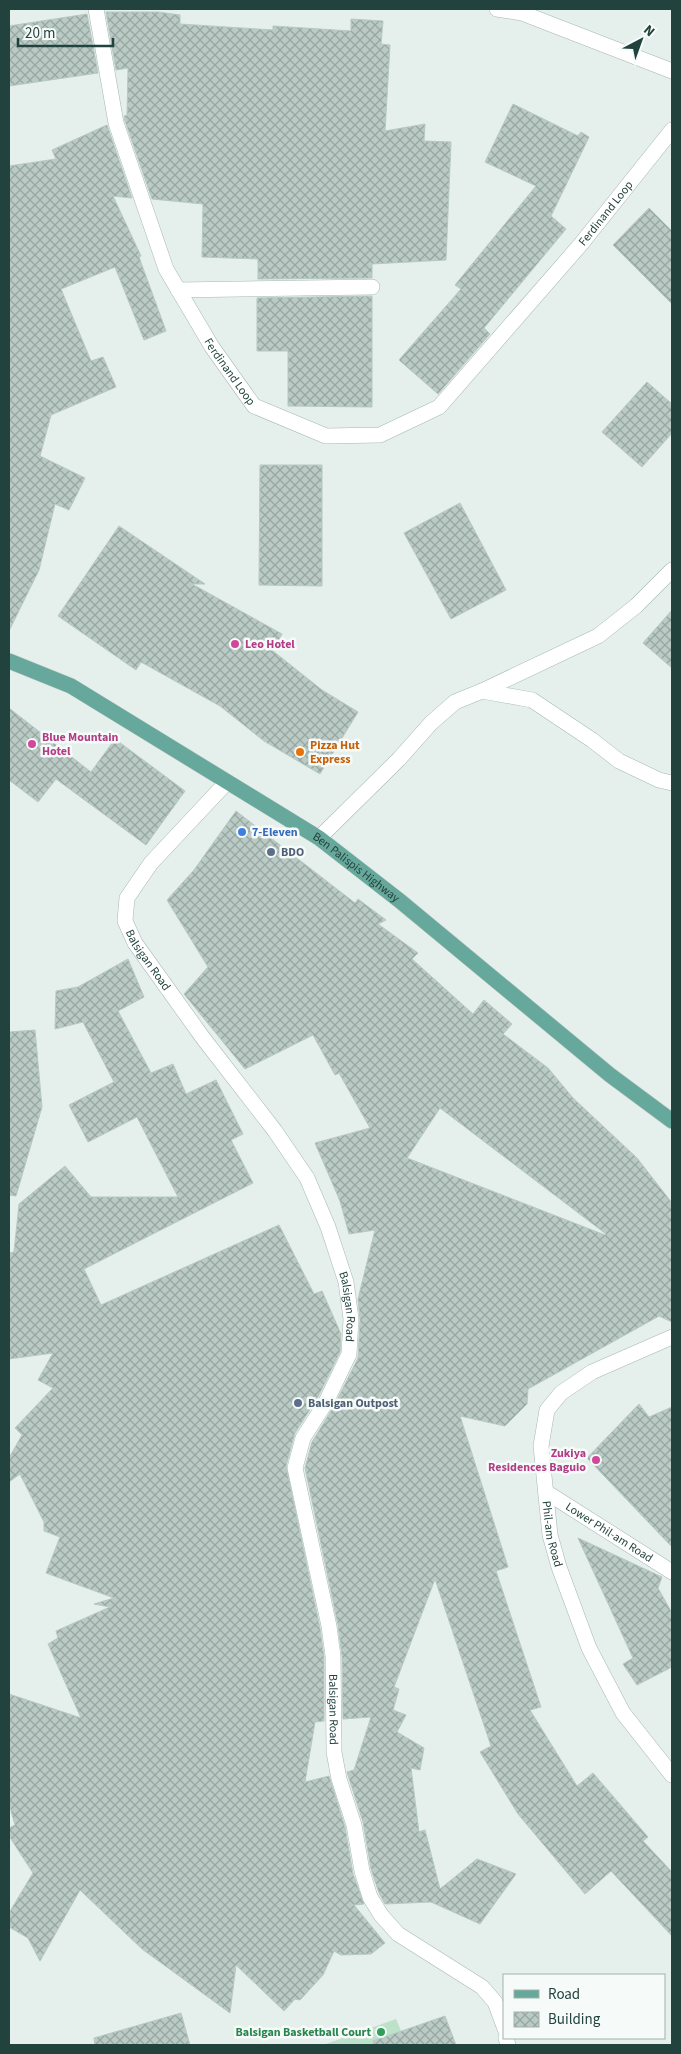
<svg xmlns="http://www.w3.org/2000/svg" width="681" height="2054" viewBox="0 0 681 2054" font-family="'Source Sans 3',sans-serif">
<defs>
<pattern id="building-cross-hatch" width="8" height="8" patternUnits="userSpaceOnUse" patternTransform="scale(1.25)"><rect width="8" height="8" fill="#bacac5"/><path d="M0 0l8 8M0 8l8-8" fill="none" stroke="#97a6a1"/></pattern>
</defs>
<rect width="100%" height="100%" fill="#e5efeb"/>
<path fill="#bde1c9" d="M 396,2019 L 407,2045 L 323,2045 Z"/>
<path fill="url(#building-cross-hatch)" stroke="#b7c9c3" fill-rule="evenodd" d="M 106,12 L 158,12 L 180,15 L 180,24 L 273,30 L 273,26 L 351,31 L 351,19 L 383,21 L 381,44 L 390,45 L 385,131 L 425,124 L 424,141 L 451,142 L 446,260 L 372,264 L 372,278 L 258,279 L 258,259 L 202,257 L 203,204 L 152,199 L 125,121 L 124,116 L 127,115 L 128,68 L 116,70 Z
M 87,14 L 98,73 L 9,86 L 9,26 Z
M 513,104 L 578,136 L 581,132 L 589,137 L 551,216 L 566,229 L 484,328 L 490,334 L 438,394 L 399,360 L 461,289 L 455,285 L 536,186 L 485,162 Z
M 107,125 L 132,198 L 113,196 L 141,256 L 139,257 L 166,331 L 144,340 L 115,267 L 61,289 L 91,361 L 103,357 L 116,387 L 51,415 L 40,456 L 85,478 L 69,510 L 55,504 L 39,570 L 9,631 L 9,166 L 56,159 L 52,150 Z
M 649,208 L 672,231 L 672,304 L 613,245 Z
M 372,296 L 372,407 L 288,406 L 288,351 L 257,351 L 257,298 Z
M 647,382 L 672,404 L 672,433 L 642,467 L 602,432 Z
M 260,465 L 322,465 L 322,586 L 259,585 Z
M 460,503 L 506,590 L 451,619 L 404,533 Z
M 119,526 L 205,584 L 192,584 L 282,634 L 273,651 L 322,690 L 358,712 L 320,774 L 264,741 L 220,706 L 141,662 L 136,670 L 58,616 Z
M 672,610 L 672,668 L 643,643 Z
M 9,708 L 91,772 L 115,739 L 185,791 L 146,845 L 56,779 L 38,802 L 9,780 Z
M 236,811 L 355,903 L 358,899 L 386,920 L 378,924 L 418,953 L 412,959 L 473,1014 L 484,1000 L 512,1024 L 503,1034 L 548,1068 L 573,1098 L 637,1158 L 672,1203 L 672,1322 L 659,1316 L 528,1389 L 527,1404 L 505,1426 L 460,1416 L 508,1567 L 496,1571 L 541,1707 L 530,1710 L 577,1786 L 593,1773 L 648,1837 L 643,1841 L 672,1872 L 672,1936 L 611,1871 L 585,1894 L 518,1814 L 480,1752 L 491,1746 L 435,1579 L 394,1687 L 399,1689 L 393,1710 L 406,1715 L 397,1732 L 424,1748 L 420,1770 L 411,1768 L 419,1832 L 425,1830 L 440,1889 L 477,1859 L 516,1874 L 480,1924 L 431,1902 L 385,1904 L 379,1893 L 371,1869 L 363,1822 L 347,1772 L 354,1770 L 371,1717 L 343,1719 L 342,1656 L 338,1625 L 305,1468 L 312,1442 L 334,1406 L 358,1358 L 360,1320 L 358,1299 L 375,1230 L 349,1234 L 340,1201 L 315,1143 L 370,1128 L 339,1073 L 335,1075 L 313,1035 L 245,1069 L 184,994 L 208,967 L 167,900 L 194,870 ZM 440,1108 L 606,1234 L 605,1235 L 407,1158 Z
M 128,959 L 144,997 L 118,1011 L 151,1073 L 173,1064 L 186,1094 L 216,1080 L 243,1134 L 231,1140 L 253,1183 L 84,1269 L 101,1305 L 279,1225 L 314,1294 L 322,1291 L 341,1334 L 340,1352 L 318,1397 L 295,1433 L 286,1466 L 320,1628 L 324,1657 L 324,1721 L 315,1722 L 305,1782 L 329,1776 L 345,1827 L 353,1874 L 364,1904 L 354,1905 L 385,1943 L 371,1954 L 341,1955 L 334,1951 L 323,1975 L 300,2000 L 295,1999 L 284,2011 L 236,1965 L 230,2013 L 142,1949 L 80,1890 L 40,1961 L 28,1938 L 9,1927 L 9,1913 L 33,1873 L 9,1836 L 9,1828 L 15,1825 L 9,1804 L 9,1694 L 81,1718 L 48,1644 L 58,1638 L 56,1631 L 110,1607 L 94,1604 L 114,1598 L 46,1573 L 60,1537 L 44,1531 L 44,1522 L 20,1474 L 9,1482 L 9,1458 L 22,1435 L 15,1428 L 53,1388 L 38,1380 L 53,1353 L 9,1359 L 9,1253 L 14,1252 L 19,1204 L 65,1166 L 91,1197 L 178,1197 L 137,1117 L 88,1142 L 69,1105 L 114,1082 L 83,1022 L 55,1029 L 56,991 L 78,987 Z
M 35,1030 L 42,1107 L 16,1196 L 9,1195 L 9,1032 Z
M 639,1404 L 649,1417 L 672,1407 L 672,1547 L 587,1458 Z
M 578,1538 L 662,1577 L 658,1588 L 672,1613 L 672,1667 L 637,1685 L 623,1664 L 633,1658 Z
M 181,2013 L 190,2045 L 95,2045 L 94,2038 Z
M 445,2016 L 456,2045 L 374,2045 L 373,2041 Z"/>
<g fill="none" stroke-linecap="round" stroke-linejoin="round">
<g stroke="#a7b8b3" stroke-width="16">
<g id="minor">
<path id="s1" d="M 96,9 L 116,123 L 166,269 L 212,347 L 254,406 L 326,436 L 380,435 L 439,407 L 581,244 L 672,130"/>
<path d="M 497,9 L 522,13 L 672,71"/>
<path d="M 178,290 L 372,287"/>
<path d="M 482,691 L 598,636 L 636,606 L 672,570"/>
<path d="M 319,838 L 399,759 L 431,723 L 455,702 L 482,691 L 532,700 L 592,740 L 619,761 L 659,780 L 672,783"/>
<path id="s2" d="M 672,1337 L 592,1372 L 561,1393 L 547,1410 L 541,1446 L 550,1535 L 559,1567 L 589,1648 L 623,1713 L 672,1775"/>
<path id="s3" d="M 546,1492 L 672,1572"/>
</g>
</g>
<g stroke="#a7b8b3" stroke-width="16">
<g id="tertiary">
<path id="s4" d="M 227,782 L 151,863 L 127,898 L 125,921 L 135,943 L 203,1038 L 275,1131 L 307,1178 L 328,1227 L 346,1282 L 351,1319 L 349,1354 L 326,1402 L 303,1438 L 295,1468 L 329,1626 L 333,1656 L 334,1752 L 339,1779 L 354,1825 L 362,1871 L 370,1897 L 381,1915 L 398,1934 L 482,1987 L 495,2002 L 505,2029"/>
<path d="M 506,2038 L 508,2045"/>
</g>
</g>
<g stroke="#c1cac9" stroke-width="16">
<g id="primary">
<path id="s5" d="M 9,661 L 71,686 L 319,838 L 400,901 L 610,1075 L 672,1121"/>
</g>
</g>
<use href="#minor" stroke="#fff" stroke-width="15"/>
<use href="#tertiary" stroke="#fff" stroke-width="15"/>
<use href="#primary" stroke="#67a89c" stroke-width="15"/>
</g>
<g fill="#d1479c" stroke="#f6fbf9" stroke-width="2">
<circle cx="235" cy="644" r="5"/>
<circle cx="32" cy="744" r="5"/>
<circle cx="596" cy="1460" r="5"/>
</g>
<circle fill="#e8710a" stroke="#f6fbf9" stroke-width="2" cx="300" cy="752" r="5"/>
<circle fill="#3f7fe0" stroke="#f6fbf9" stroke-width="2" cx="242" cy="832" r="5"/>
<g fill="#5c6f8a" stroke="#f6fbf9" stroke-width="2">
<circle cx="271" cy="852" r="5"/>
<circle cx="298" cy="1403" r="5"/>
</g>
<circle fill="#2e9e5b" stroke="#f6fbf9" stroke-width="2" cx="381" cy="2032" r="5"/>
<g text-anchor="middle" stroke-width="5" stroke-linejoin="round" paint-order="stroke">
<g font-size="12" fill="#22433d" stroke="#f6fbf9">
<text dy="4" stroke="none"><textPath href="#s1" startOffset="886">Ferdinand Loop</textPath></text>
<text dy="4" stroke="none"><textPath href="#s1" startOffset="391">Ferdinand Loop</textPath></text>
<text dy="4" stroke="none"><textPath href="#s5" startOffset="405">Ben Palispis Highway</textPath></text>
<text dy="4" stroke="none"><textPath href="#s4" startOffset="222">Balsigan Road</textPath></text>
<text dy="4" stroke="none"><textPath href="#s4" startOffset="628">Balsigan Road</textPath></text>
<text dy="4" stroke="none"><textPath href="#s3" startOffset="75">Lower Phil-am Road</textPath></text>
<text dy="4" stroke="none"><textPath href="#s2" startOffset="272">Phil-am Road</textPath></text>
<text dy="4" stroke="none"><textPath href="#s4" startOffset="1048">Balsigan Road</textPath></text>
</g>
<g font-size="12" font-weight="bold" fill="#b23c85" stroke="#f6fbf9" text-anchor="start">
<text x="245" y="648">Leo Hotel</text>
<text x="42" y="741">Blue Mountain<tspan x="42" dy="14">Hotel</tspan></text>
<text x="586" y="1457" text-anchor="end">Zukiya<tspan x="586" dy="14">Residences Baguio</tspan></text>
</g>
<g font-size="12" font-weight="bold" fill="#c56008" stroke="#f6fbf9" text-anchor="start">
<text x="310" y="749">Pizza Hut<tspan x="310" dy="14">Express</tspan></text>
</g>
<g font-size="12" font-weight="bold" fill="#366cbe" stroke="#f6fbf9" text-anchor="start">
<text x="252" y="836">7-Eleven</text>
</g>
<g font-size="12" font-weight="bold" fill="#4e5e75" stroke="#f6fbf9" text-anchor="start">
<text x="281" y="856">BDO</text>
<text x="308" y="1407">Balsigan Outpost</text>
</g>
<g font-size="12" font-weight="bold" fill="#27864d" stroke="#f6fbf9" text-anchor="end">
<text x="371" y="2036">Balsigan Basketball Court</text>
</g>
</g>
<rect width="681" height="2054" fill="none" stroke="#22433d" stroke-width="20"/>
<rect x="503" y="1974" width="162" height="65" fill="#f6fbf9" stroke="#a1b1ae"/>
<rect x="514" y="1990" width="25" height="8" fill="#67a89c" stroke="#a1b1ae"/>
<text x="548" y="1999" font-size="15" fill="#22433d">Road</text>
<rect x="514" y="2012" width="25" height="15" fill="url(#building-cross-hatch)" stroke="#a1b1ae"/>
<text x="548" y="2024" font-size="15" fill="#22433d">Building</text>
<g transform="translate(641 40) rotate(41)" stroke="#f6fbf9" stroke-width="4" paint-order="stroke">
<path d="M0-4L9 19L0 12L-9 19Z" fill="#22433d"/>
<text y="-8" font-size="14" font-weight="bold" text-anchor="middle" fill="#22433d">N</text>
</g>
<path d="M18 38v8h95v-8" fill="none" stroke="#22433d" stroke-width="2.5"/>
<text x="25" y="38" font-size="15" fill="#22433d" stroke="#f6fbf9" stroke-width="4" paint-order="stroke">20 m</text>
</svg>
